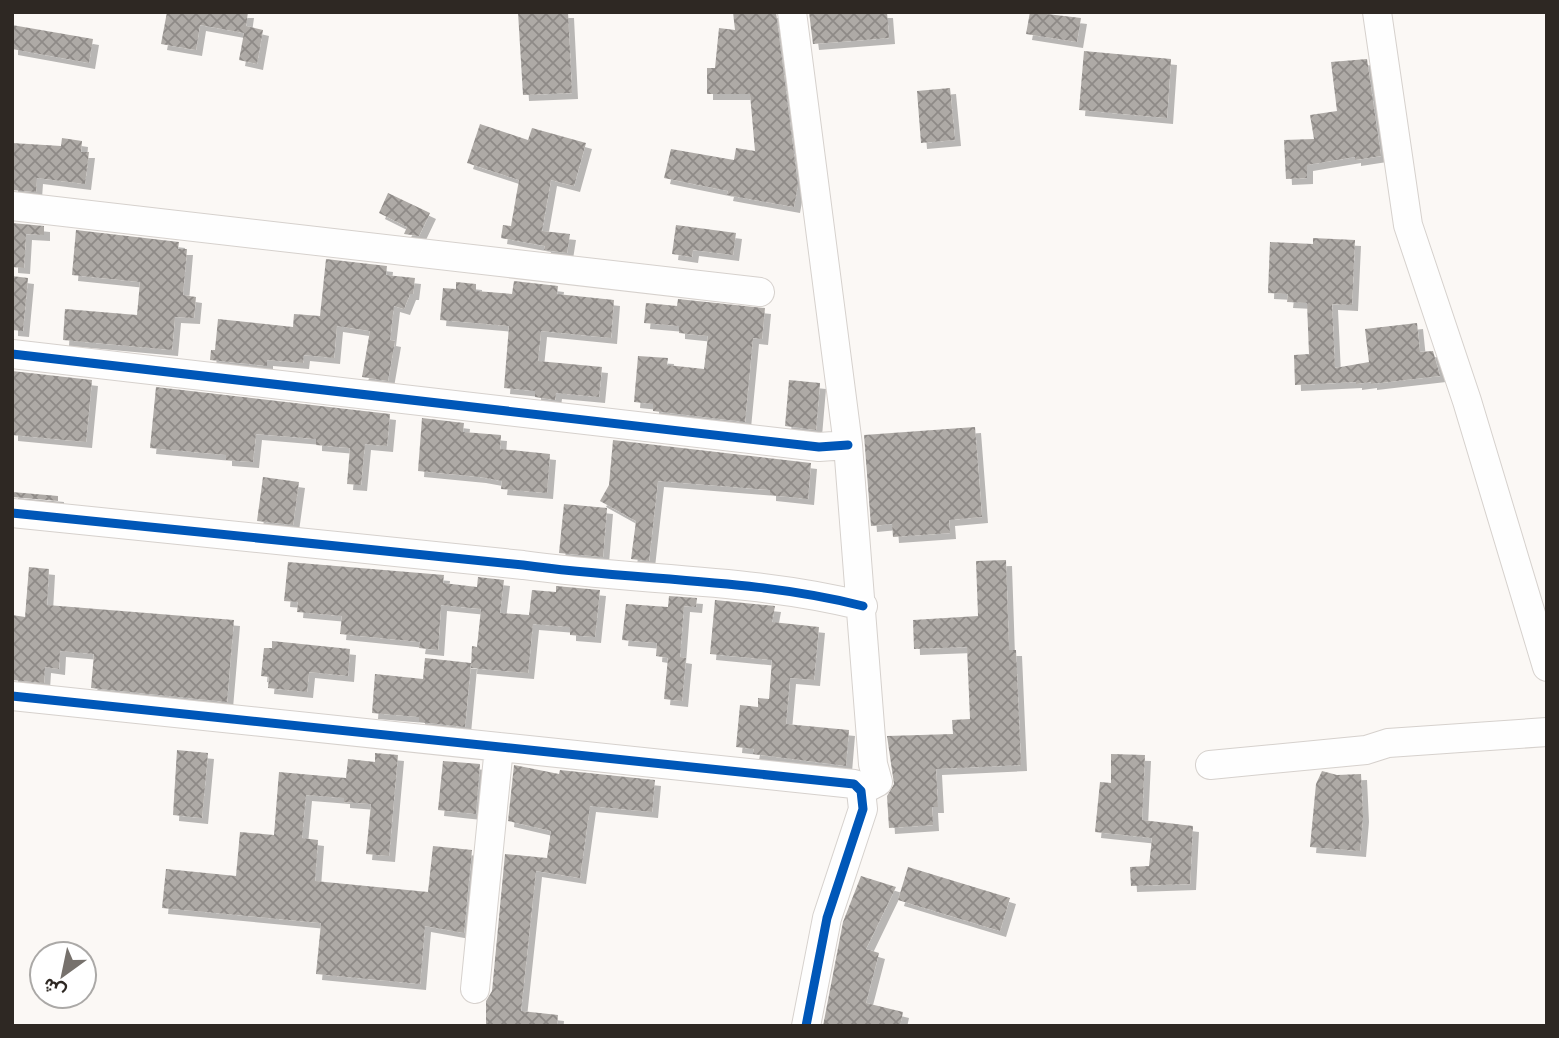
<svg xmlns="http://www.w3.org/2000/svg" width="1559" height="1038" viewBox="0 0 1559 1038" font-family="Manrope,Vazirmatn,sans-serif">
<defs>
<pattern id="building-cross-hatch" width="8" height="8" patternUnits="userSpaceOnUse" patternTransform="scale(1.75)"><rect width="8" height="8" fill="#aeaaa6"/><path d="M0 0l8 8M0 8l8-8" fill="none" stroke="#8e8a87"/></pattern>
<filter id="shadow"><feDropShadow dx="6" dy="6" stdDeviation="0" flood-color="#0004"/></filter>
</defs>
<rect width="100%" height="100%" fill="#fbf8f5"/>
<path fill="url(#building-cross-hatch)" filter="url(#shadow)" d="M 167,12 L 248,12 L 246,26 L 263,30 L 257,64 L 239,60 L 244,33 L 200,25 L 196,50 L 161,44 Z
M 518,12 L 568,12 L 572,93 L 523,95 Z
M 733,12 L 776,12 L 798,185 L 794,207 L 727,195 L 728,191 L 664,178 L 671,149 L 734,160 L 736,148 L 755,151 L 750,94 L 707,94 L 707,68 L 715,68 L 719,28 L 735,30 Z
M 809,12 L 887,12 L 889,38 L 813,44 Z
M 1030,12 L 1081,18 L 1077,42 L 1026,34 Z
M 12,25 L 93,39 L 89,63 L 12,49 Z
M 1084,51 L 1171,59 L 1167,118 L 1079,110 Z
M 1367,59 L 1381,156 L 1355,160 L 1355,157 L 1307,165 L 1307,178 L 1286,179 L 1284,140 L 1314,139 L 1310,115 L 1337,111 L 1331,62 Z
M 950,88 L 955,140 L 921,143 L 917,91 Z
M 480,124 L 528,140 L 532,128 L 586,143 L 574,186 L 551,180 L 542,231 L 570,234 L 567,253 L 544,250 L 545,246 L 501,238 L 503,225 L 511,226 L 519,180 L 467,163 Z
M 62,138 L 82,141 L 81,152 L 89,152 L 85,184 L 37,178 L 36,192 L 12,190 L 12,143 L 61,146 Z
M 388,193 L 430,213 L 419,236 L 404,234 L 407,227 L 379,213 Z
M 12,223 L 44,226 L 44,235 L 26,234 L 24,268 L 12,267 Z
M 676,225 L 736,233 L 733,255 L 693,250 L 692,257 L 672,254 Z
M 76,230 L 179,242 L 178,249 L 187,249 L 183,295 L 196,297 L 194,318 L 175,317 L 172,350 L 63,340 L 65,309 L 137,315 L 140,282 L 72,275 Z
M 1313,238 L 1355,240 L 1352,305 L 1332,304 L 1335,368 L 1369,362 L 1365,329 L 1417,323 L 1420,352 L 1433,351 L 1440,376 L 1371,384 L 1371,382 L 1356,384 L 1356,382 L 1295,385 L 1294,355 L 1309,354 L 1307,303 L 1287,302 L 1288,294 L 1268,293 L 1270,242 L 1313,244 Z
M 326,259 L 387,266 L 386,275 L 415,278 L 413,294 L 410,294 L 404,309 L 394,306 L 390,340 L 395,341 L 388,381 L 362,377 L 370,331 L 337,326 L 334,358 L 304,355 L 303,363 L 267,360 L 267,366 L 210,360 L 211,350 L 215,350 L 218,319 L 293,327 L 294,314 L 320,316 Z
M 12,276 L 28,278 L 23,331 L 12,330 Z
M 514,281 L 558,286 L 557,294 L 614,300 L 611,338 L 541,331 L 538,361 L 602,367 L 599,397 L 556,393 L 555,400 L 535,397 L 535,391 L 504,388 L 509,326 L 440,320 L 443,288 L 456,289 L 456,282 L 476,284 L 476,291 L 512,294 Z
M 678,299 L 765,308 L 762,339 L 753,338 L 745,422 L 653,411 L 653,404 L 634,402 L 638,356 L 668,358 L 667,365 L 704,369 L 708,336 L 679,333 L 679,326 L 644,323 L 646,303 L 677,306 Z
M 12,371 L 92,380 L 86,442 L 12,435 Z
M 789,380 L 820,383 L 816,430 L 785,426 Z
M 156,387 L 390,414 L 387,446 L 365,444 L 361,485 L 347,484 L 350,448 L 316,445 L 316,439 L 256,434 L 253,462 L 226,460 L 226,455 L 150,448 Z
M 422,418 L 464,423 L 463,432 L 501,435 L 500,449 L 550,454 L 547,493 L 501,489 L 502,481 L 480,477 L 418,471 Z
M 975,427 L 982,517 L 949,520 L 950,533 L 893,537 L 892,524 L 871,526 L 864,435 Z
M 613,440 L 811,463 L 808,499 L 770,495 L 770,490 L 658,481 L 649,561 L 631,559 L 636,521 L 600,501 L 609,485 Z
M 263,477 L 299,482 L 293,525 L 257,521 Z
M 12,492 L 58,496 L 58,501 L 12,497 Z
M 564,504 L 607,508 L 603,557 L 559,553 Z
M 1006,560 L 1009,650 L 1016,650 L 1021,765 L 936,769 L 938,807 L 932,807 L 933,825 L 889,828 L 887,796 L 894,784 L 887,736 L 953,734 L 952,720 L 970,719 L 967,647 L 914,649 L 913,620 L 978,616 L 976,561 Z
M 288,562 L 444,575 L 443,583 L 477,587 L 478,577 L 504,580 L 500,613 L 529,615 L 532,590 L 556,592 L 556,586 L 600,590 L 595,637 L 570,635 L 570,627 L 533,624 L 528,673 L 471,668 L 472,646 L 477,647 L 481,609 L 441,605 L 438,650 L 419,648 L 420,642 L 340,634 L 342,616 L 297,612 L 298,602 L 284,601 Z
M 29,567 L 49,569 L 47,605 L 234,620 L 227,702 L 91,688 L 94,654 L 60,651 L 59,669 L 45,667 L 44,683 L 12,680 L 12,615 L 25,617 Z
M 669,596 L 697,598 L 696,607 L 684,606 L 680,657 L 686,658 L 682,701 L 664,699 L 668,658 L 656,656 L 657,643 L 622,640 L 626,604 L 668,607 Z
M 715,600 L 775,606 L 772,622 L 819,627 L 814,680 L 790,678 L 786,724 L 849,730 L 846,766 L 753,754 L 754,749 L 736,747 L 740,705 L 758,707 L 758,698 L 769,699 L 772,660 L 710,654 Z
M 272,641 L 350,649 L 348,676 L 309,672 L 307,692 L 268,688 L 269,677 L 261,676 L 264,648 L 272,648 Z
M 425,658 L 471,663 L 465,727 L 419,722 L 419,717 L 372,713 L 375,674 L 423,679 Z
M 177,750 L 208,753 L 202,818 L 173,815 Z
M 375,753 L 398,755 L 389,856 L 366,854 L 371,804 L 344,802 L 344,798 L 306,795 L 302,838 L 318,840 L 315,881 L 428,892 L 433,846 L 472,850 L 464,933 L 425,926 L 420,984 L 316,974 L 321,923 L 162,908 L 166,869 L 236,876 L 240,832 L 274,835 L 279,772 L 346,778 L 348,759 L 375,762 Z
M 1111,754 L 1145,755 L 1142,820 L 1193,826 L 1190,884 L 1131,886 L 1130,867 L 1149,866 L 1152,838 L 1095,832 L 1100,782 L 1111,783 Z
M 443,761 L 480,764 L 476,814 L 438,810 Z
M 514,765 L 559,774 L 560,770 L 655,780 L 652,812 L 590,806 L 580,878 L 536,871 L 521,1011 L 558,1015 L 557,1026 L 486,1026 L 486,1001 L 492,991 L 505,854 L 547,858 L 551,831 L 508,821 Z
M 1322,771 L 1337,775 L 1361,774 L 1363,816 L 1360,851 L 1310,847 L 1316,784 Z
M 908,867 L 1010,898 L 1000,931 L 898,900 Z
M 861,876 L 896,887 L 866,949 L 879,953 L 866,1003 L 903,1012 L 900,1026 L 823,1026 L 843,922 Z"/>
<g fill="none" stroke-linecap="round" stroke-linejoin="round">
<g stroke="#d6d1cd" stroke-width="30">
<path id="minor" d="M 792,12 L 848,445 L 873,764 L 878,782 L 861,791
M 1377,12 L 1408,225 L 1467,401 L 1547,667
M 12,206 L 760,292
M 12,354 L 819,447 L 848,445
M 12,513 L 523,565 C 636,581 752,578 863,606
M 12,696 L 854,784 L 861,791 L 863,809 L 827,918 L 806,1026
M 1210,765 L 1366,750 L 1388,743 L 1547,732
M 475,989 L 499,747"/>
</g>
<use href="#minor" stroke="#fefefe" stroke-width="28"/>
<g stroke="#fff" stroke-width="13">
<path id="cycleway" d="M 12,354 L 819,447 L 848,445
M 12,513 L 523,565 C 636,581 752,578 863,606
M 12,696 L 854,784 L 861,791 L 863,809 L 827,918 L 806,1026"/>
</g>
<use href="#cycleway" stroke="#0057b8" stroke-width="9"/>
</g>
<rect width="1559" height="1038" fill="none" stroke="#2e2823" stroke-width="28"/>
<g transform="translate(63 975) rotate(213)"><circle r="33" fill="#ffffff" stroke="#aba9a7" stroke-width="2"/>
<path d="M0-5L12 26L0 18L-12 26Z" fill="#76716c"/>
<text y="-10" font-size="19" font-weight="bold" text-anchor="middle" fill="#2e2823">ش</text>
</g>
</svg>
